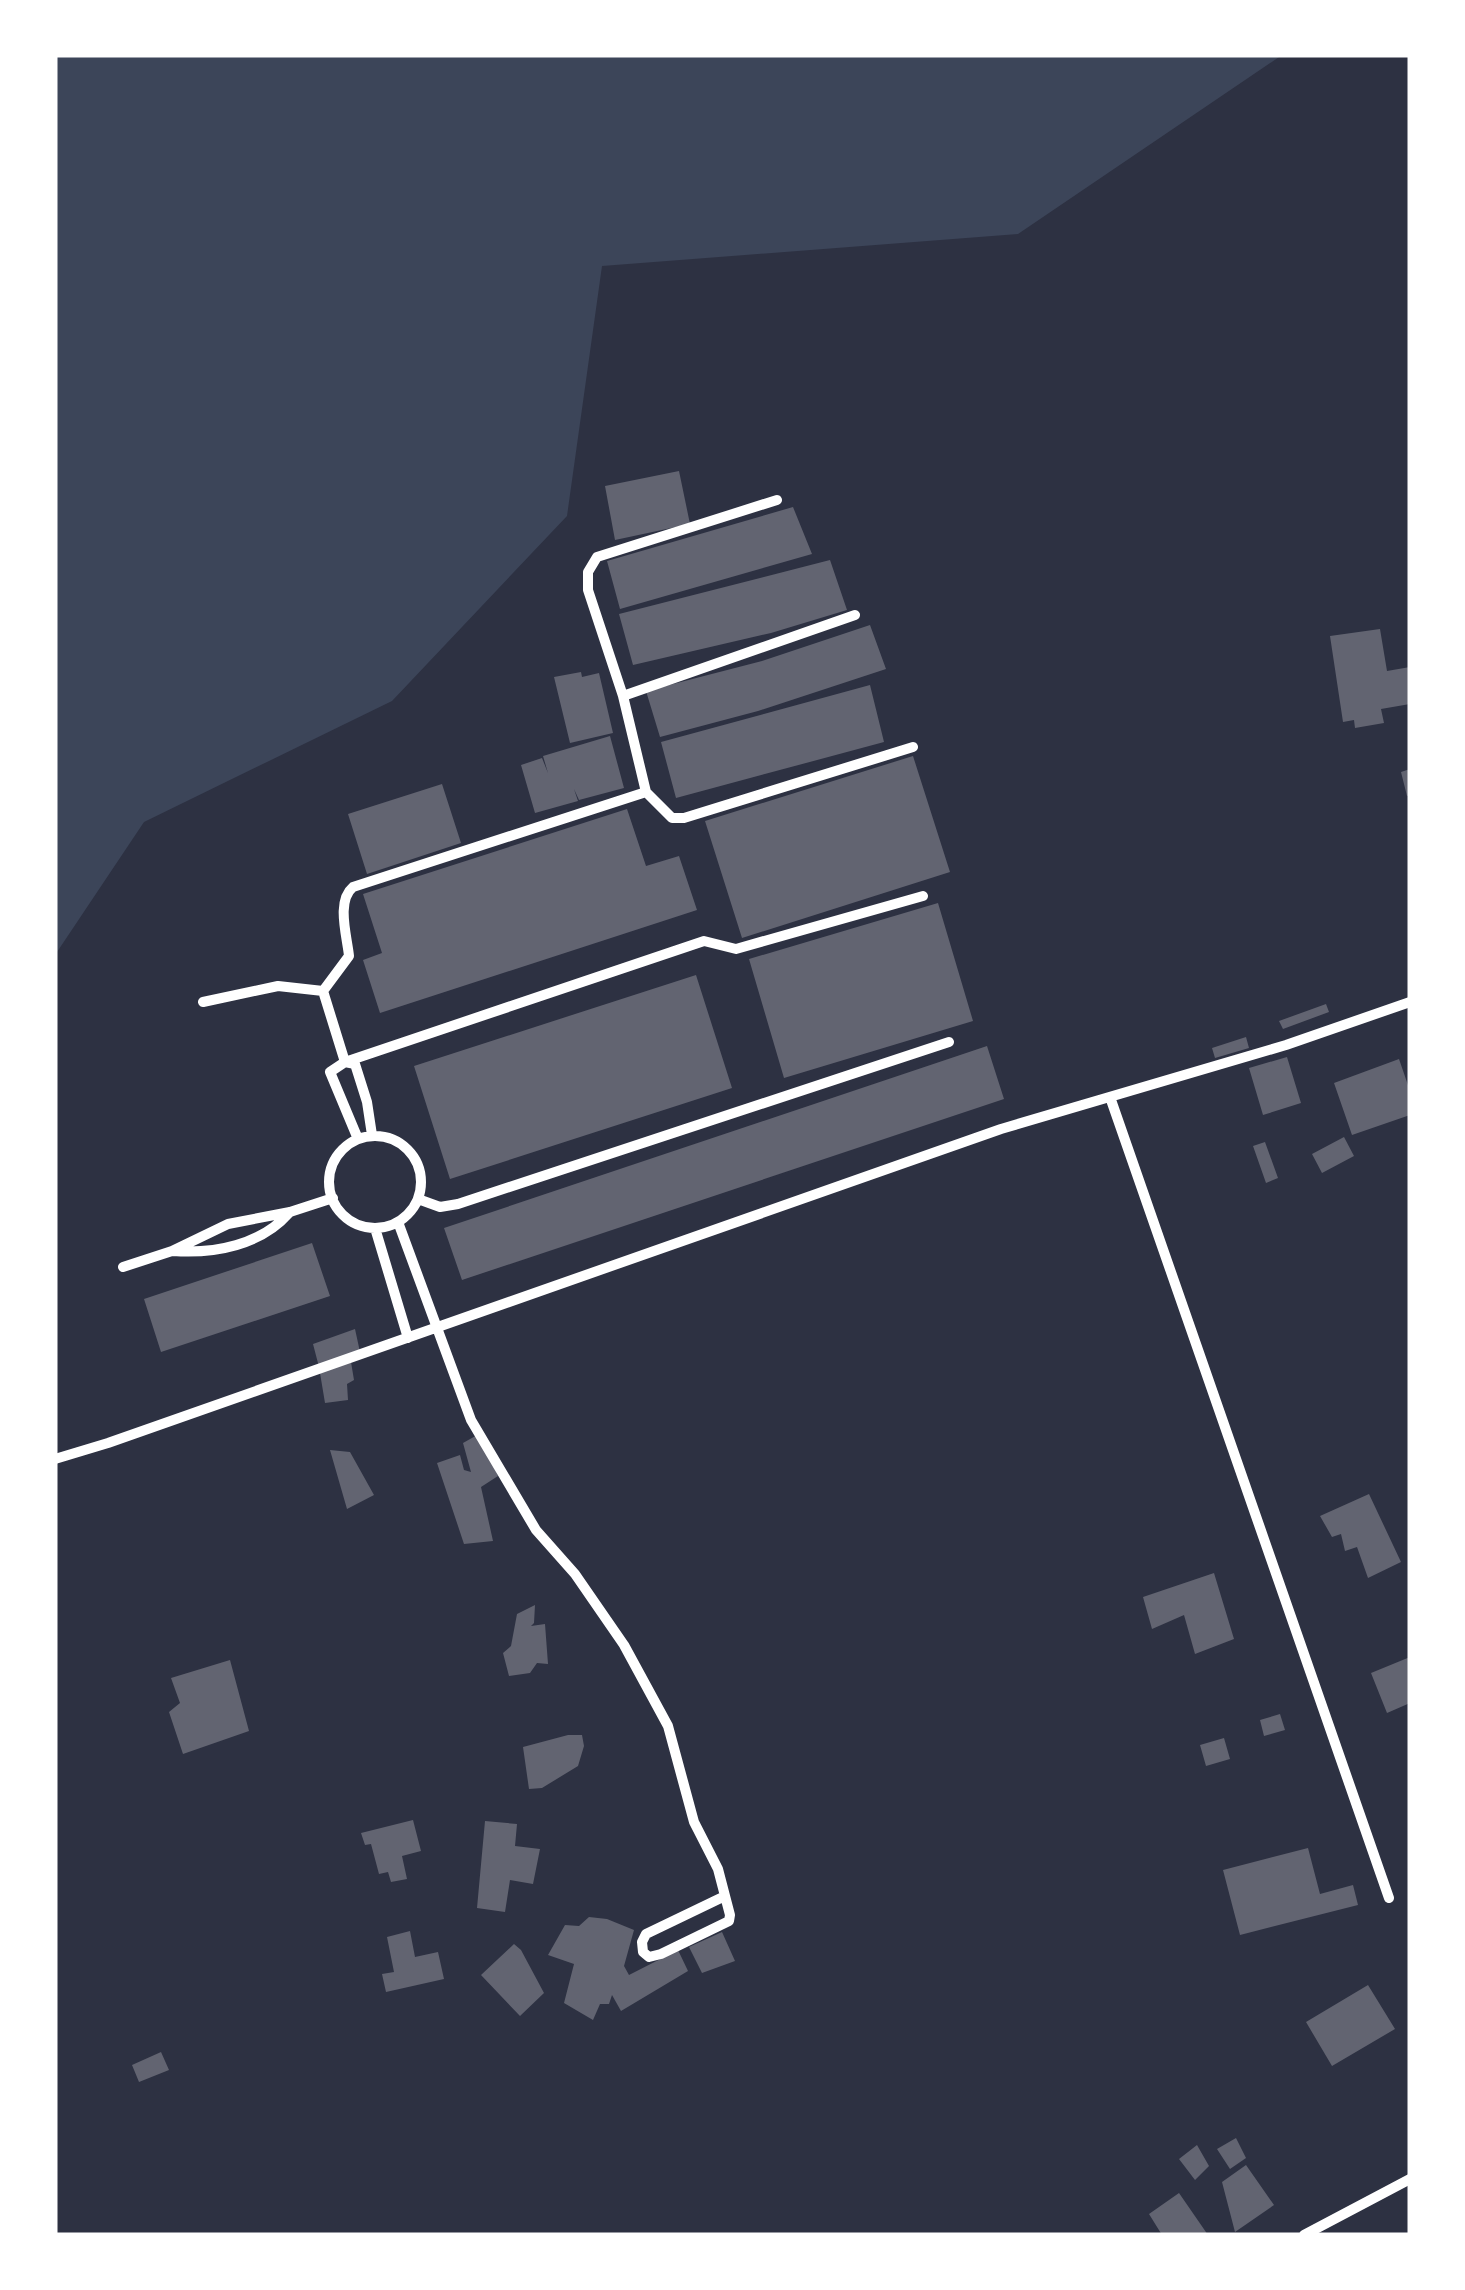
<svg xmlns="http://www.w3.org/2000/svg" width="1465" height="2290" viewBox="0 0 1465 2290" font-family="'Times New Roman',serif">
<rect width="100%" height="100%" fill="#2d3142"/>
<path fill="#3c4559" d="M 55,55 L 1282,55 L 1018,234 L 602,266 L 567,516 L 392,701 L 144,822 L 55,955 Z"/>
<path fill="#626471" d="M 679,471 L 690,524 L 615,540 L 605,486 Z
M 793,507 L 812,554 L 620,609 L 607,561 Z
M 830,560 L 847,610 L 771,633 L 633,665 L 619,614 Z
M 870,625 L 886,669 L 758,711 L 660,737 L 646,691 L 762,661 Z
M 1380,629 L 1387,671 L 1410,667 L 1410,704 L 1381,709 L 1384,723 L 1355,728 L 1354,720 L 1343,722 L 1330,636 Z
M 581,672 L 582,677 L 599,673 L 613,733 L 570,743 L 554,677 Z
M 870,685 L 884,742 L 676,798 L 661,742 Z
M 610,736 L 624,788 L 579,800 L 574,789 L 578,801 L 535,813 L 521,765 L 542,758 L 548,773 L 543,756 Z
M 913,756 L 950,872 L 742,938 L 705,821 Z
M 1410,769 L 1410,795 L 1407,796 L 1401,772 Z
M 442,784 L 461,843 L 367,874 L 348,814 Z
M 627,809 L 646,866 L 679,856 L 697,910 L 380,1013 L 363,960 L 382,953 L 363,894 Z
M 938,903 L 973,1021 L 784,1078 L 749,959 Z
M 696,975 L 732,1088 L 450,1179 L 414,1066 Z
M 1326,1004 L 1329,1012 L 1283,1029 L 1279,1021 Z
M 1246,1037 L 1249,1048 L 1215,1058 L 1212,1048 Z
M 987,1046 L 1004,1099 L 462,1280 L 444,1228 Z
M 1287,1057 L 1301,1103 L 1263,1115 L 1249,1068 Z
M 1399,1059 L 1410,1091 L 1410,1115 L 1352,1135 L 1334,1083 Z
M 1344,1137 L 1354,1156 L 1322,1173 L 1312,1154 Z
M 1265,1142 L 1278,1178 L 1266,1183 L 1253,1146 Z
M 312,1243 L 330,1296 L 161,1352 L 144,1299 Z
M 355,1329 L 360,1352 L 319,1367 L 313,1344 Z
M 351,1362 L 354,1380 L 347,1384 L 348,1400 L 325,1403 L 320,1373 Z
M 479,1434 L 498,1476 L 481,1487 L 493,1541 L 464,1544 L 437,1463 L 460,1455 L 464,1470 L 471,1472 L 463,1443 Z
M 330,1450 L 350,1452 L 374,1495 L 347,1509 Z
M 1369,1494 L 1401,1562 L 1368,1578 L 1357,1547 L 1345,1551 L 1341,1534 L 1332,1537 L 1320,1516 Z
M 1214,1573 L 1234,1639 L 1195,1654 L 1184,1615 L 1152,1629 L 1143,1597 Z
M 535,1605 L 534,1623 L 531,1626 L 545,1624 L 548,1664 L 537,1663 L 530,1673 L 509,1676 L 503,1653 L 511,1646 L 517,1614 Z
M 1410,1657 L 1410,1703 L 1387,1713 L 1371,1673 Z
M 230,1660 L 249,1731 L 183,1754 L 169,1712 L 180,1703 L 171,1678 Z
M 1280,1714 L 1285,1730 L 1264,1736 L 1260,1720 Z
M 568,1735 L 582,1735 L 584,1746 L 578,1766 L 542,1788 L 529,1789 L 523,1747 Z
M 1224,1738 L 1230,1759 L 1206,1766 L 1200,1745 Z
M 413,1820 L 421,1851 L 402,1856 L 407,1879 L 391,1882 L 388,1872 L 379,1874 L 371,1844 L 365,1845 L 361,1833 Z
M 485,1821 L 517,1824 L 515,1846 L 540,1849 L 533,1884 L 510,1880 L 505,1912 L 477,1908 Z
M 1308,1848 L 1320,1894 L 1353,1885 L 1358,1905 L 1240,1935 L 1223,1870 Z
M 589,1917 L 607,1919 L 634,1930 L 624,1966 L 629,1975 L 678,1950 L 688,1971 L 621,2011 L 612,1995 L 609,2004 L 600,2004 L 593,2020 L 564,2003 L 574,1964 L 548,1955 L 565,1925 L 579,1926 Z
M 410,1931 L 415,1957 L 438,1952 L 444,1979 L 386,1992 L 382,1974 L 394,1972 L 387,1937 Z
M 722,1932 L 735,1961 L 702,1973 L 689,1947 Z
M 514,1944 L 521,1950 L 544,1993 L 520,2016 L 481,1975 Z
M 1368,1985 L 1395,2029 L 1332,2066 L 1306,2022 Z
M 161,2052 L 169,2070 L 139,2082 L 132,2065 Z
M 1236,2138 L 1246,2158 L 1230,2169 L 1217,2149 Z
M 1197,2145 L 1209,2166 L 1195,2180 L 1179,2159 Z
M 1246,2165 L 1274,2205 L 1235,2232 L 1222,2182 Z
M 1179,2193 L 1208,2235 L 1162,2235 L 1149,2214 Z"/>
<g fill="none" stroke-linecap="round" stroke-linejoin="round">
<path stroke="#fff" stroke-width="10" d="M 623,696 L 855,615
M 646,792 L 672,818 L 684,818 L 913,747
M 203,1002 L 278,986 L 323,991
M 1110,1097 L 1389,1898
M 372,1135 L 367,1102 L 355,1064 L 345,1062 L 323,991 L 349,956 C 347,936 336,901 353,887 L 646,792 L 623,696 L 588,590 L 588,572 L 597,557 L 777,500
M329 1182a46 46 0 1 1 92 0a46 46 0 1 1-92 0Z
M 358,1139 L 330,1072 L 345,1062 L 704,941 L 736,949 L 923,896
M 418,1199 L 440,1207 L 458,1204 L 949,1042
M 398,1222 L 471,1420 L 536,1530 L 575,1574 L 624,1645 L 668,1726 L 694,1822 L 718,1869 L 730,1915 L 729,1921 L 661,1954 L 649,1957 L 643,1952 L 642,1942 L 646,1934 L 725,1896
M 375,1228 L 408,1338
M 173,1251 C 215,1254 261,1245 289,1213
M 123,1267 L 172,1251 L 228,1224 L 290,1212 L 333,1198
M 55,1459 L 108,1443 L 1001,1129 L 1286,1045 L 1410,1002
M 1304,2235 L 1410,2179"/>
</g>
<rect width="1465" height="2290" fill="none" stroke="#ffffff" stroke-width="115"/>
</svg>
